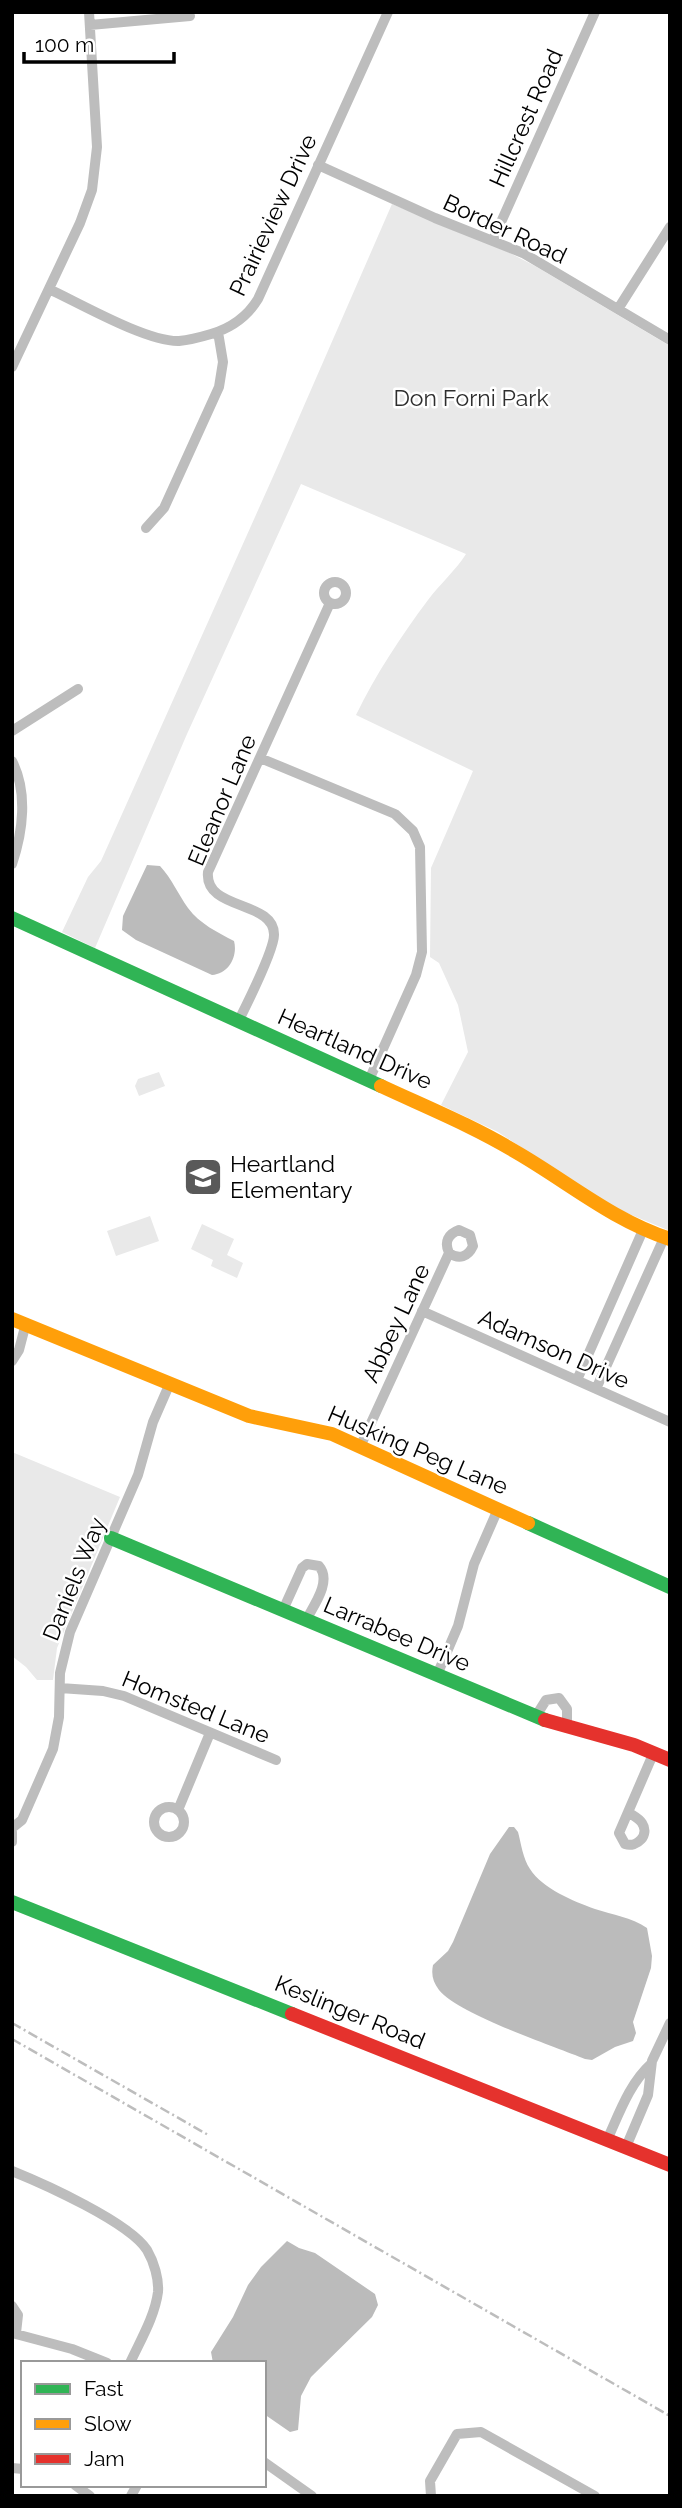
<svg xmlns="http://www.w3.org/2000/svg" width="682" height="2508" viewBox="0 0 682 2508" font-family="Raleway,sans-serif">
<rect width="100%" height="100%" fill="#fff"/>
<path fill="#e9e9e9" d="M 392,204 L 502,249 L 535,266 L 670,346 L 670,1231 L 610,1206 L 498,1132 L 441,1105 L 468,1052 L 458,1005 L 439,963 L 430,957 L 431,868 L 473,771 L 356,715 C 376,674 401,636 428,600 C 440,584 456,570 466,554 L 301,484 L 187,734 L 95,948 L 62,932 L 88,877 L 101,861 L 276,470 Z
M 159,1072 L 165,1086 L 139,1096 L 135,1086 L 138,1079 Z
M 150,1216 L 159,1241 L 116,1256 L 107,1231 Z
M 202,1224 L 234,1239 L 227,1255 L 243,1263 L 237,1278 L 211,1266 L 213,1260 L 191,1249 Z
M 12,1452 L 120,1497 L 57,1648 L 53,1680 L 37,1680 L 26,1667 L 12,1656 Z"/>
<path fill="#bbb" d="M 147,865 L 160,866 C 172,879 178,894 188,908 C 200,924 217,932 234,941 C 238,956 229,974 212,975 L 136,940 L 122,930 L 123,916 Z
M 509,1827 L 514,1827 L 518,1832 C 521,1843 523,1859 530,1869 C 543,1889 573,1901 595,1909 C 613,1915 631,1917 647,1928 L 652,1956 L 651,1968 L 633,2022 L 636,2033 L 633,2041 L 615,2047 L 592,2060 L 585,2059 C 551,2045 460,2015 439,1990 C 433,1982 431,1975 433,1965 L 448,1951 L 453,1942 L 490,1854 Z
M 287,2241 L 299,2248 L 315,2253 L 375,2294 L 378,2305 L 372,2317 L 311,2377 L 301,2396 L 298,2430 L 290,2432 L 264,2414 L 264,2363 L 213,2363 L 211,2352 L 233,2317 L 248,2285 L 261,2267 Z"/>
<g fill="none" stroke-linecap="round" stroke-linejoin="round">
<path stroke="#bdbdbd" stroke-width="10" d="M 90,25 L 190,16
M 318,165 L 435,218 L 523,253 L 670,340
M 493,240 L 595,12
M 49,289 C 81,304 147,342 179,341 C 190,340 201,337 211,334 C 231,328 247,317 258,299 L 388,12
M 618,309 L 670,227
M 12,367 L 80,223 L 92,190 L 97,147 L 89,12
M 146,528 L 164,508 L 219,387 L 223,362 L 218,332
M324 593a11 11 0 1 1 22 0a11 11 0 1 1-22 0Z
M 12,731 L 78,689
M 260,758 L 395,814 L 413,831 L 420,847 L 422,952 L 416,975 L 369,1080
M 12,761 C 28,792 23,832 12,864
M 238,1022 C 246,1006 274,950 274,935 C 275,900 204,911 208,872 L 330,603
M 422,1311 L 670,1422
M 12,1361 L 19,1350 L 26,1323
M 577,1380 L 643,1230
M 596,1389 L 664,1238
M 360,1447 L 449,1253 C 444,1242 448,1234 459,1230 L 470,1235 L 473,1246 C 468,1257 459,1260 449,1253
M 283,1610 L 302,1568 L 307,1564 L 319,1566 C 332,1581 314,1605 306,1620
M 437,1675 L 458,1626 L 474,1564 L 498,1509
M 60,1688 L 103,1691 L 124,1696 L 276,1760
M 536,1716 L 546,1700 L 559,1698 L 567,1709 L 567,1728
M154 1822a15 15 0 1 1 30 0a15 15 0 1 1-30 0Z
M 178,1810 L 210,1733
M 628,1812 C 632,1815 639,1818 642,1823 C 650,1835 637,1848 625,1844 L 619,1833 L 654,1752
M 12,1828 L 22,1820 L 53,1749 L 59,1717 L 60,1673 L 70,1632 L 138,1475 L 153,1422 L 170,1383
M 12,1832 L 12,1842
M 607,2140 C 619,2114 629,2084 651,2064
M 626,2147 L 648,2095 L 652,2061 L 670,2023
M 12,2171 C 44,2184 129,2222 147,2250 C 154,2262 159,2279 158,2292 C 155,2316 140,2341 130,2363
M 12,2306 L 18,2315 L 16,2333
M 12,2333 L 72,2349 L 107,2363
M 264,2462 L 312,2496
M 12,2468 L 23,2469
M 75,2485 L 90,2496
M 131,2496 L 137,2485
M 431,2496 L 430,2481 L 457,2434 L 481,2432 L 595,2496"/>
<path stroke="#30b455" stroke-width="14" d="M 12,918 L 381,1086
M 528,1523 L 670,1587
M 111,1538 L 545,1720
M 12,1902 L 292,2014"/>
<path stroke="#ff9f0a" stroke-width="14" d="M 381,1086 C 426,1107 473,1126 516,1152 C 568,1182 612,1220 670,1239
M 12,1319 L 249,1416 L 332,1434 L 528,1523"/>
<path stroke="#e5322d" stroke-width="14" d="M 545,1720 L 634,1745 L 670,1760
M 292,2014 L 670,2165"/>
<path stroke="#bdbdbd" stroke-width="2.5" stroke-dasharray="10 3.5 2 3.5" stroke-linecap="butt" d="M 12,2023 L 210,2136
M 12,2039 L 670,2416"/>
</g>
<defs>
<g id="school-square" transform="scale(2.0125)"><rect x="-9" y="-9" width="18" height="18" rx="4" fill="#595959" stroke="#fff"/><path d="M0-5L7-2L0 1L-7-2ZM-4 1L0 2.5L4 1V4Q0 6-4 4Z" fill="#fff"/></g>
</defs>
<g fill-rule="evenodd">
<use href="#school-square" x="203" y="1177"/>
</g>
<g text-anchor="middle" stroke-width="5" stroke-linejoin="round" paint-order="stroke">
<g font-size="23" fill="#000" stroke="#fff">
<text transform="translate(526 118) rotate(-66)" y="8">Hillcrest Road</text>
<text transform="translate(273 215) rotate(-65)" y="8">Prairieview Drive</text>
<text transform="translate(505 229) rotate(25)" y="8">Border Road</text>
<text transform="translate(222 800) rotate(-67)" y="8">Eleanor Lane</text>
<text transform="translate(355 1049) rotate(24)" y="8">Heartland Drive</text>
<text transform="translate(396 1323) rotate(-65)" y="8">Abbey Lane</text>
<text transform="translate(554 1349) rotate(24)" y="8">Adamson Drive</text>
<text transform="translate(418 1450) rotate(23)" y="8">Husking Peg Lane</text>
<text transform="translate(74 1579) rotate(-68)" y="8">Daniels Way</text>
<text transform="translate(397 1634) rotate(23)" y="8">Larrabee Drive</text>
<text transform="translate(196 1707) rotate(22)" y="8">Homsted Lane</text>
<text transform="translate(350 2012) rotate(22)" y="8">Keslinger Road</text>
</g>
<g font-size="23" fill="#2e2e2e" stroke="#fff">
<text x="471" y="406">Don Forni Park</text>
</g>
<g font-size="23" fill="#000" stroke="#fff" text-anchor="start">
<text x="230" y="1172">Heartland<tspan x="230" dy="26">Elementary</tspan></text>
</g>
</g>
<rect width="682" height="2508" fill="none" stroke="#000000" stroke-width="28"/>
<rect x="21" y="2361" width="245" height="126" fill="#ffffff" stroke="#999999" stroke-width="2"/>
<rect x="35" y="2384" width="35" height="10" fill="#30b455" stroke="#999999" stroke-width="2"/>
<text x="84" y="2396" font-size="21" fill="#000000">Fast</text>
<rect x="35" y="2419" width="35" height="10" fill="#ff9f0a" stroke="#999999" stroke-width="2"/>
<text x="84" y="2431" font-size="21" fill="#000000">Slow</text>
<rect x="35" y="2454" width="35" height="10" fill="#e5322d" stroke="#999999" stroke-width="2"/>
<text x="84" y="2466" font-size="21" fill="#000000">Jam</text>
<path d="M24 52v10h150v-10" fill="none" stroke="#000000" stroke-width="3.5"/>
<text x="35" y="52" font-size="21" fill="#000000" stroke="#ffffff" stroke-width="5" paint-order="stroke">100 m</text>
</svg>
